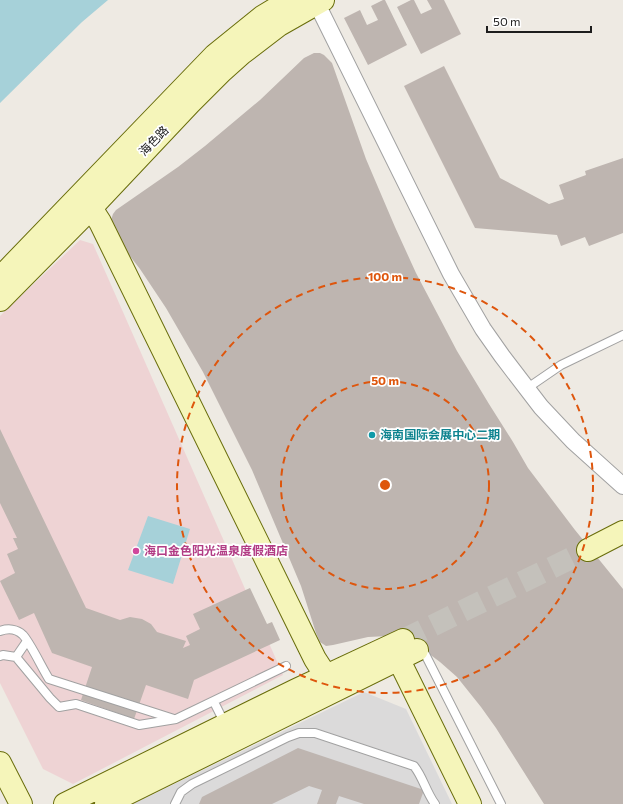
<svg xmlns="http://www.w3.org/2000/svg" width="623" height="804" viewBox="0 0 623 804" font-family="Commissioner,'Noto Sans SC',sans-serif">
<rect width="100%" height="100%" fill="#eeeae3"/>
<path fill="#dbdada" d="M 364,692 L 406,709 L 452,804 L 133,804 Z"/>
<path fill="#eed3d4" d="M 80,240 L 93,244 L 283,675 L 73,784 L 43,769 L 0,683 L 0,316 Z"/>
<path fill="#a6d1d9" d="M 0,0 L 108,0 L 82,22 L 0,103 Z
M 148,516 L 190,529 L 173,584 L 128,570 Z"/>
<path fill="#beb5b0" d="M 383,0 L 385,0 L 407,45 L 368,65 L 344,18 L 360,10 L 367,25 L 378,20 L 371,6 Z
M 411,0 L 414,0 L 421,14 L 432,9 L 427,0 L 444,0 L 461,34 L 421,54 L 397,7 Z
M 314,53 L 320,53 L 324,55 L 332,63 L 366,159 L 395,227 L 416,273 L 457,351 L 489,404 L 513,442 L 528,468 L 575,530 L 623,589 L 623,804 L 544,804 L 496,728 L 481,707 L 457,677 L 440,662 L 428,653 L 388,636 L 368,637 L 333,645 L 326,646 L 320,642 L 316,633 L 301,586 L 252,470 L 203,372 L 166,308 L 140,269 L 126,251 L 110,223 L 113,214 L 116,210 L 178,167 L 205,146 L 260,100 L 304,58 Z
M 444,66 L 500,178 L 549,204 L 564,199 L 559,185 L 586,175 L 585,171 L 623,158 L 623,233 L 589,246 L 585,237 L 561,246 L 557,235 L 475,228 L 404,86 Z
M 0,429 L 86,608 L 120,620 L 130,617 L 142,619 L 151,624 L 157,632 L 186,641 L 183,648 L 190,645 L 186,636 L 200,629 L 193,614 L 250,588 L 267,624 L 272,622 L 280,640 L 194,680 L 188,699 L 146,685 L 134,719 L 81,700 L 92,667 L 52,653 L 34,613 L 19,620 L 0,581 L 15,573 L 7,554 L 18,549 L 13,538 L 17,538 L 0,503 Z
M 298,748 L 424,790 L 419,804 L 364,804 L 339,796 L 336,804 L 317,804 L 322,790 L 309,786 L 272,804 L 199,804 L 202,797 Z"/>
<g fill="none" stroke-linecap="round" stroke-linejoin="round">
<path stroke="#c4c1bb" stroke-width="22" stroke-dasharray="22 11" stroke-linecap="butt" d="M 403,640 L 588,550"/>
<g stroke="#a1a1a1" stroke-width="10">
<path id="lane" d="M 526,389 L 561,365 L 623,335
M 0,631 C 8,628 17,629 23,635 C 31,644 42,668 49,679 L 174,719
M 425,654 L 501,804
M 0,656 L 3,655 L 16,657 L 50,698 L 59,707 L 76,704 L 139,725 L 176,719 L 286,666
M 16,657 L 27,641
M 214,702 L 225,724
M 175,804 L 181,792 L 192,784 L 288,737 L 299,733 L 315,733 L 414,766 C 423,777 426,792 435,804"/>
</g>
<g stroke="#a1a1a1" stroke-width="18">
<path id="street" d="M 315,0 L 451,274 L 483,329 L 502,356 L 541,407 L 573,441 L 623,486"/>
</g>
<g stroke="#696d0b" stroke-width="24">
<path id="secondary" d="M 80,196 L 91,208 L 100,222 L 315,659 L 326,676 L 334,691
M 0,278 L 215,55 L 262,17 L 290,0
M 0,300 L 91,208 L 190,103 L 222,71 L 241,54 L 279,25 L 323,0
M 588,550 L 623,532
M 392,646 L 470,804
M 0,763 L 21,804
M 65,804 L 296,690 L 403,640
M 106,804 L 417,650"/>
</g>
<use href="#lane" stroke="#fff" stroke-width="8"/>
<use href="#street" stroke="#fff" stroke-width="16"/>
<use href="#secondary" stroke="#f5f5ba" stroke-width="22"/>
</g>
<g fill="none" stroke="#de560d" stroke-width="2" stroke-dasharray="7 5">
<circle cx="385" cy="485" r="104"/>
<circle cx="385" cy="485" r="208"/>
</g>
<circle fill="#0f9aa8" stroke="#fff" stroke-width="1.5" cx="372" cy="435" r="4"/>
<circle fill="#d1479c" stroke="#fff" stroke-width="1.5" cx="136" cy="551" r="4"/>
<g text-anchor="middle" stroke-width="3.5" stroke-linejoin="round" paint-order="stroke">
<g font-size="12" fill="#1d1d1d" stroke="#fff">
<text transform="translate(154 141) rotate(-46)" y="4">海色路</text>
</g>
<g font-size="12" font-weight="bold" fill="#0d838f" stroke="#fff" text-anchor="start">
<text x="380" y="439">海南国际会展中心二期</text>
</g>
<g font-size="12" font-weight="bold" fill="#b23c85" stroke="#fff" text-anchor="start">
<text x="144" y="555">海口金色阳光温泉度假酒店</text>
</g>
</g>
<circle cx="385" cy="485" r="6" fill="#de560d" stroke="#fff" stroke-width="2"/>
<g font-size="12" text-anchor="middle" font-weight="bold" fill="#de560d" stroke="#fff" stroke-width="3.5" stroke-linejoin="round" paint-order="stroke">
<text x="385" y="281">100 m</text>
<text x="385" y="385">50 m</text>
</g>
<path d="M487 26v6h104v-6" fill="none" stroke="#1d1d1d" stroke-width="2"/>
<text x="493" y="26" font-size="12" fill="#1d1d1d" stroke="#ffffff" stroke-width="3" paint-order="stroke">50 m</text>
</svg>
